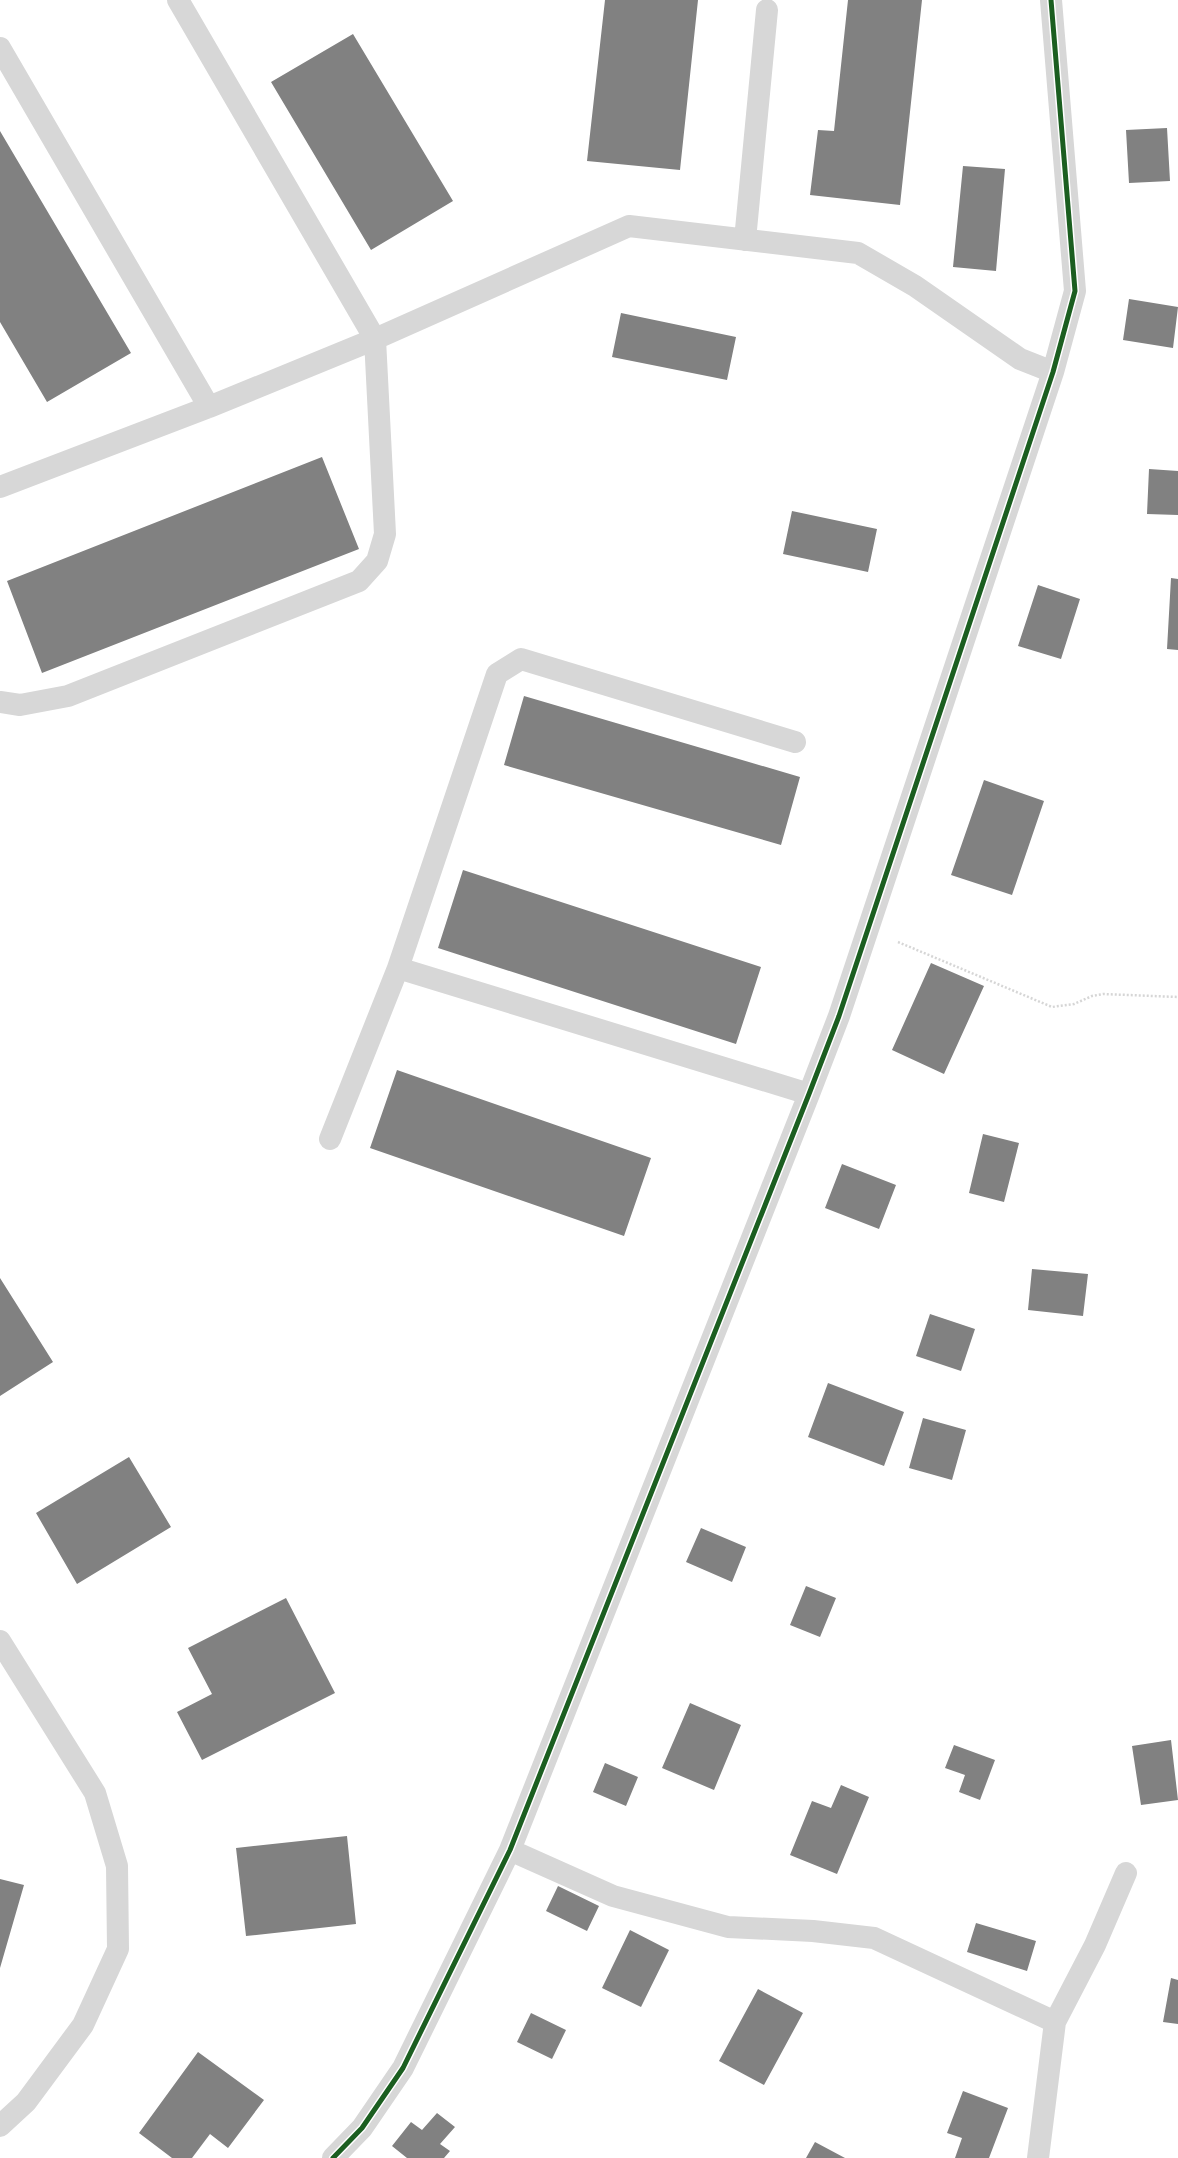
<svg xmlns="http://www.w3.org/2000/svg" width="1178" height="2158" viewBox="0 0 1178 2158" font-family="'DejaVu Sans',sans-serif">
<rect width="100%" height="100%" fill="#fff"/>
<path fill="#818181" d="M 605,0 L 698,0 L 680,170 L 587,161 Z
M 848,0 L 922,0 L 900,205 L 810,195 L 818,130 L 834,131 Z
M 353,34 L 453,201 L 371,250 L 271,82 Z
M 1167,128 L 1170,181 L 1129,183 L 1126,130 Z
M 0,131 L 131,353 L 47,402 L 0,322 Z
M 963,166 L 1005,169 L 996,271 L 953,267 Z
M 1129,299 L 1178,307 L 1173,348 L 1123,340 Z
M 621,313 L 736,337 L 727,380 L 612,357 Z
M 322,457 L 359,549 L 42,673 L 7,581 Z
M 1149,469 L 1178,471 L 1178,515 L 1147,514 Z
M 792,511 L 877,529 L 868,572 L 783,554 Z
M 1171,578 L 1178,579 L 1178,650 L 1167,649 Z
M 1038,585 L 1080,599 L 1061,659 L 1018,646 Z
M 524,696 L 800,777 L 781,845 L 504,765 Z
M 984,780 L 1044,801 L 1012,895 L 951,875 Z
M 463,870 L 761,967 L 736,1044 L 438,948 Z
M 931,963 L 984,986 L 944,1074 L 892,1050 Z
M 397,1070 L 651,1158 L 624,1236 L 370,1148 Z
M 983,1134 L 1019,1143 L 1004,1202 L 969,1193 Z
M 842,1164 L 896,1185 L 879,1229 L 825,1208 Z
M 1032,1269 L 1088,1274 L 1083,1316 L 1028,1310 Z
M 0,1278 L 53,1362 L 0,1396 Z
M 930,1314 L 975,1329 L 961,1371 L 916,1356 Z
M 828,1383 L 904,1412 L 884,1466 L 808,1437 Z
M 923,1418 L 966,1430 L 952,1480 L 909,1468 Z
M 129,1457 L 171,1527 L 77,1584 L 36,1513 Z
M 701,1528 L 746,1547 L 732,1582 L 686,1562 Z
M 806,1586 L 836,1598 L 820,1637 L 790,1625 Z
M 286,1598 L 335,1693 L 202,1760 L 177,1712 L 212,1694 L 188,1648 Z
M 690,1703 L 741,1725 L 714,1790 L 662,1768 Z
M 1171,1740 L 1178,1800 L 1141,1805 L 1132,1746 Z
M 954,1745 L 995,1760 L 980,1800 L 959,1792 L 965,1775 L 945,1768 Z
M 605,1763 L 638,1777 L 626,1806 L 593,1792 Z
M 841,1785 L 869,1797 L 837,1874 L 790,1855 L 812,1801 L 831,1808 Z
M 347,1836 L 356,1924 L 246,1936 L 236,1848 Z
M 0,1879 L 24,1885 L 0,1968 Z
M 558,1886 L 599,1906 L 587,1931 L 546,1911 Z
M 976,1923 L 1036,1941 L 1027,1971 L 967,1952 Z
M 630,1930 L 669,1950 L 641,2007 L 602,1988 Z
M 1171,1978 L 1178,1980 L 1178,2024 L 1163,2022 Z
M 758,1989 L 803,2013 L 764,2085 L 719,2061 Z
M 531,2013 L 566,2030 L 552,2059 L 517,2042 Z
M 198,2052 L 264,2100 L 228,2148 L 210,2134 L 192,2158 L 172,2158 L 139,2133 Z
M 963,2091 L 1008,2108 L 989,2158 L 955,2158 L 962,2138 L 947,2133 Z
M 437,2113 L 455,2127 L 440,2144 L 450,2151 L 444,2158 L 407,2158 L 392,2146 L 411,2122 L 422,2130 Z
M 815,2142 L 845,2158 L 806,2158 Z"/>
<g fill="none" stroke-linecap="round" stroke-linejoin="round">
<path stroke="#d6d6d6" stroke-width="2.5" stroke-dasharray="2 2" stroke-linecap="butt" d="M 898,942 L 1052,1007 L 1074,1004 L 1092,996 L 1103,994 L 1178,997"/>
<path stroke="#d7d7d7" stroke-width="22" d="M 0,48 L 209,407
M 745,240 L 767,10
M 0,487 L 209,407 L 375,339 L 629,226 L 858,253 L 915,286 L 1020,359 L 1053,372
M 0,702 L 20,705 L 68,696 L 359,581 L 377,561 L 385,534 L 375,339 L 178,0
M 795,742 L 521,659 L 497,674 L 398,968 L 809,1094
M 330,1139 L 398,968
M 0,1641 L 95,1793 L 117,1866 L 118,1949 L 83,2025 L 26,2102 L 0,2126
M 510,1850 L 613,1896 L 728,1927 L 813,1931 L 874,1938 L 1055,2022 L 1038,2158
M 1055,2022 L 1095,1945 L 1126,1873
M 333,2158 L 362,2128 L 403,2068 L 510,1850 L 809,1094 L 839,1016 L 868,929 L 1053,372 L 1075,291 L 1051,0"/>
<g stroke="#fff" stroke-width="8">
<path id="cycleway" d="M 333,2158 L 362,2128 L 403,2068 L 510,1850 L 809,1094 L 839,1016 L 868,929 L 1053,372 L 1075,291 L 1051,0"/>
</g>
<use href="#cycleway" stroke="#1b5e20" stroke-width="5"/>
</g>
</svg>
